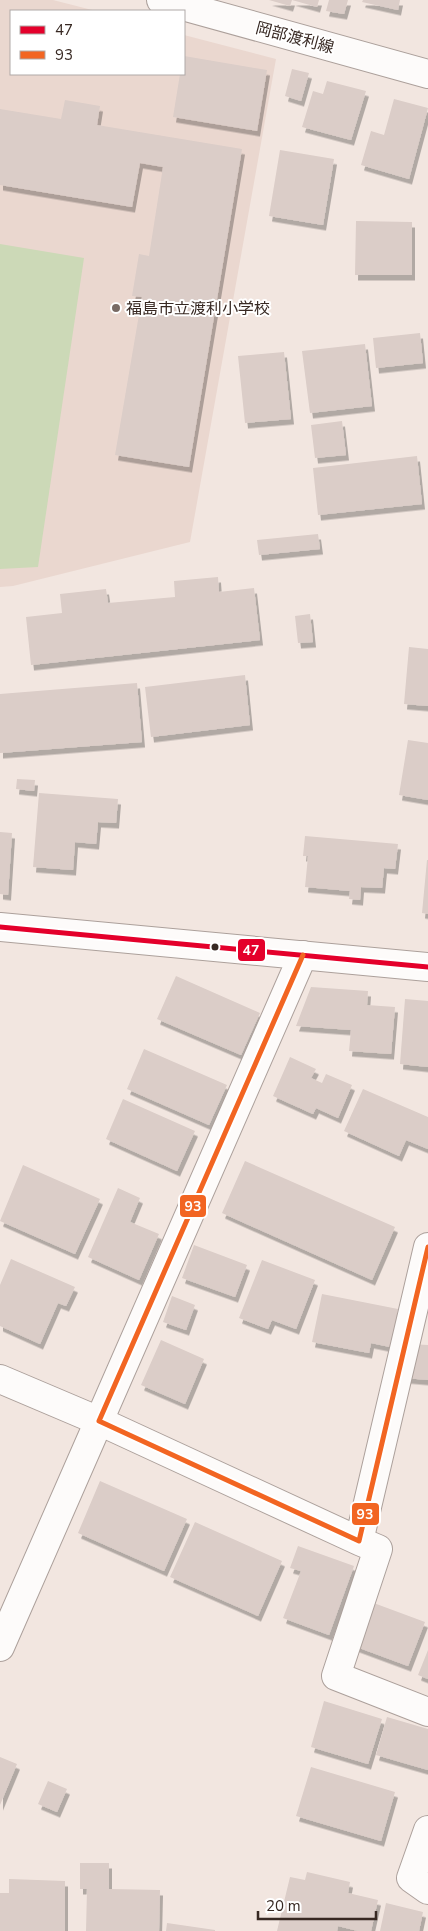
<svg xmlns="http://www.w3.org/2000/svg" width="428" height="1931" viewBox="0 0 428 1931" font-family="'Nunito Sans','Noto Sans JP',sans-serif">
<defs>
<filter id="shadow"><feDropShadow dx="3" dy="5.5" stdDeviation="0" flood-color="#0004"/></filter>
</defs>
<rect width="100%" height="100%" fill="#f2e6e0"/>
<path fill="#ead7cf" d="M 0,0 L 53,0 L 96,11 L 11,11 L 11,74 L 184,74 L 184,35 L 276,59 L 190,542 L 13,586 L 0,587 Z"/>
<path fill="#ccd9b7" d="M 0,244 L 84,258 L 38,567 L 0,569 Z"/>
<path fill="#dbcdc8" filter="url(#shadow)" d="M 269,0 L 292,0 L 290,6 Z
M 292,0 L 319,0 L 317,7 Z
M 329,0 L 348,0 L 344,14 L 326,11 Z
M 363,0 L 400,0 L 398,10 L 362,2 Z
M 184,56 L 267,70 L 257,131 L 173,117 L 180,74 L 184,74 Z
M 292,69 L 309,73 L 301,101 L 285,96 Z
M 327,81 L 366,91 L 351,140 L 302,127 L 313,91 L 323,94 Z
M 394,99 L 428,108 L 409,179 L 361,165 L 371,131 L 384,135 Z
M 65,100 L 100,106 L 97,125 L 242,149 L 189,467 L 115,455 L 142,297 L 132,296 L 139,254 L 149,256 L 163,167 L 140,163 L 132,207 L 0,185 L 0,109 L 61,119 Z
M 280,150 L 334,159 L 323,225 L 269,216 Z
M 356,221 L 412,222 L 412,275 L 355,275 Z
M 420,333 L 423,363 L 376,368 L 373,338 Z
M 365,344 L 372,406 L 310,413 L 302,351 Z
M 284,352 L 291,419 L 245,423 L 238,356 Z
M 342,421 L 346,455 L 315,458 L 311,425 Z
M 417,456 L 422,504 L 318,515 L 313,468 Z
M 318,534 L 320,549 L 259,555 L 257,540 Z
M 218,577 L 219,592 L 254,588 L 260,640 L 31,665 L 26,617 L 62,613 L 60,594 L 106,589 L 108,603 L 175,597 L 174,581 Z
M 310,614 L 313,642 L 298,643 L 295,616 Z
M 409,647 L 428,649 L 428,706 L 404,704 Z
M 245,675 L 250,725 L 151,737 L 145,687 Z
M 137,683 L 142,742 L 0,753 L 0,694 Z
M 408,740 L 428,743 L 428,800 L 399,795 Z
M 17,779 L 35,780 L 34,791 L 16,789 Z
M 39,793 L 118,799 L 116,823 L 98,822 L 96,844 L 75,842 L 73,870 L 33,867 Z
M 0,832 L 12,833 L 8,895 L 0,894 Z
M 305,836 L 398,844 L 395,869 L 384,868 L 382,888 L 361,887 L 360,900 L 349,899 L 350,891 L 305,887 L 308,856 L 303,856 Z
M 427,860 L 428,860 L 428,914 L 422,913 Z
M 176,976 L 260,1013 L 241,1055 L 157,1019 Z
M 311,987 L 368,991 L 367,1005 L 395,1007 L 391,1054 L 349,1051 L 351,1030 L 296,1026 Z
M 405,999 L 428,1001 L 428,1067 L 400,1064 Z
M 144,1049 L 227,1085 L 209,1125 L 127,1089 Z
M 290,1057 L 316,1069 L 311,1078 L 322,1083 L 326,1074 L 352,1085 L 338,1118 L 316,1108 L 313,1114 L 273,1096 Z
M 363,1089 L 428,1117 L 428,1149 L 406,1140 L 399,1156 L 344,1131 Z
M 123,1099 L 195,1131 L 177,1171 L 106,1139 Z
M 245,1161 L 395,1227 L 372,1280 L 222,1213 Z
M 23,1165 L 100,1199 L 75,1254 L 0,1221 Z
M 118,1188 L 140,1198 L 130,1222 L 159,1234 L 139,1280 L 88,1257 Z
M 194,1245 L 247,1265 L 235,1297 L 182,1278 Z
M 11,1259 L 75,1287 L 66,1306 L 58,1303 L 40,1344 L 0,1326 L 0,1285 Z
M 262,1260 L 315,1280 L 296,1329 L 272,1320 L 268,1329 L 239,1318 Z
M 322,1294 L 398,1309 L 390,1347 L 371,1343 L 369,1353 L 312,1342 Z
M 172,1296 L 195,1305 L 186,1330 L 163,1322 Z
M 161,1340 L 204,1359 L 185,1404 L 141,1385 Z
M 409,1344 L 428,1345 L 428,1380 L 405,1378 Z
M 100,1481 L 187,1519 L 164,1571 L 78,1533 Z
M 195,1522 L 282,1561 L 258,1616 L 170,1577 Z
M 298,1546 L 354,1566 L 329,1635 L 283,1618 L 301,1571 L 290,1568 Z
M 371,1602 L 425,1622 L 408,1666 L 354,1646 Z
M 428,1650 L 428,1679 L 418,1675 Z
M 324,1701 L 382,1719 L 368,1764 L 311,1747 Z
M 387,1717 L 428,1729 L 428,1770 L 376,1755 Z
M 0,1757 L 17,1764 L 0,1805 Z
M 311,1767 L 395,1792 L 381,1841 L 296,1816 Z
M 48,1781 L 67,1789 L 57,1812 L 38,1804 Z
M 80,1863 L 109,1863 L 109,1889 L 160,1890 L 159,1931 L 86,1931 L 87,1889 L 80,1889 Z
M 307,1872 L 350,1882 L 348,1893 L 378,1900 L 371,1931 L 358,1931 L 338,1926 L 337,1931 L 277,1931 L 290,1877 L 305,1880 Z
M 9,1879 L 65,1881 L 65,1931 L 0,1931 L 0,1893 L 9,1893 Z
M 386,1903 L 423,1912 L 419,1931 L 380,1931 Z
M 167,1923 L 215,1930 L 215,1931 L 166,1931 Z"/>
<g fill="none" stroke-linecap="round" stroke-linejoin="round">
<g stroke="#aca09b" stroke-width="30">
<path id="street" d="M 303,955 L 99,1421 L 359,1541 L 428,1247
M 0,1379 L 99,1421 L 0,1647
M 359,1541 L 378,1549 L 336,1676 L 428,1712
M 428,1830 L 411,1878 L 428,1890"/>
</g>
<g stroke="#aca09b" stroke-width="30">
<path id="secondary" d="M 161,0 L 428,74
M 0,927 L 428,967"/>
</g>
<use href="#street" stroke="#fdfbfa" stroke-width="28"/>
<use href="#secondary" stroke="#fdfbfa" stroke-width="28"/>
<g stroke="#fff" stroke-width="9">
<path id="bus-1" d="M 0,927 L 428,967"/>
</g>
<g stroke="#fff" stroke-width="9">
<path id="bus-2" d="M 303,955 L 99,1421 L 359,1541 L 428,1247"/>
</g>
<use href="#bus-1" stroke="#e4002b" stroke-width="5"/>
<use href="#bus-2" stroke="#f26522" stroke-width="5"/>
</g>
<circle fill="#786a64" stroke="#fff" stroke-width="2" cx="116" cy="308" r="5"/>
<circle fill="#372822" stroke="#fff" stroke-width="2" cx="215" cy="947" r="4.5"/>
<g text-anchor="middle" stroke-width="4" stroke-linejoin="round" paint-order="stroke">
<g font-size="16" fill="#372822" stroke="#fff">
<text transform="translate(295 37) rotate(15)" y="6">岡部渡利線</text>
</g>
<g font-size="16" fill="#372822" stroke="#fff" text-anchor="start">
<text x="126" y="314">福島市立渡利小学校</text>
</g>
</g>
<g stroke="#fff" stroke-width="2">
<rect x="237" y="938" width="29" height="24" rx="5" fill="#e4002b"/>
<rect x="179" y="1194" width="28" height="24" rx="5" fill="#f26522"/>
<rect x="351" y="1502" width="29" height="24" rx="5" fill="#f26522"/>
</g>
<g font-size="14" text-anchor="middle" font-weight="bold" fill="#fff">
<text x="251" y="955">47</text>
<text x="193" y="1211">93</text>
<text x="365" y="1519">93</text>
</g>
<rect x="10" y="10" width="175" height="65" fill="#ffffff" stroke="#afa9a7"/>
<rect x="20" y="26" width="25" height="8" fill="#e4002b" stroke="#afa9a7"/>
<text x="55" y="35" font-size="15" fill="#372822">47</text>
<rect x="20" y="51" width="25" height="8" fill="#f26522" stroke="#afa9a7"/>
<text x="55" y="60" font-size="15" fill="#372822">93</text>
<path d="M258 1911v8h118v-8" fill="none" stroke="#372822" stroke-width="2.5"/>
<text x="266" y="1911" font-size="15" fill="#372822" stroke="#ffffff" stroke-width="4" paint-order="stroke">20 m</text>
</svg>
